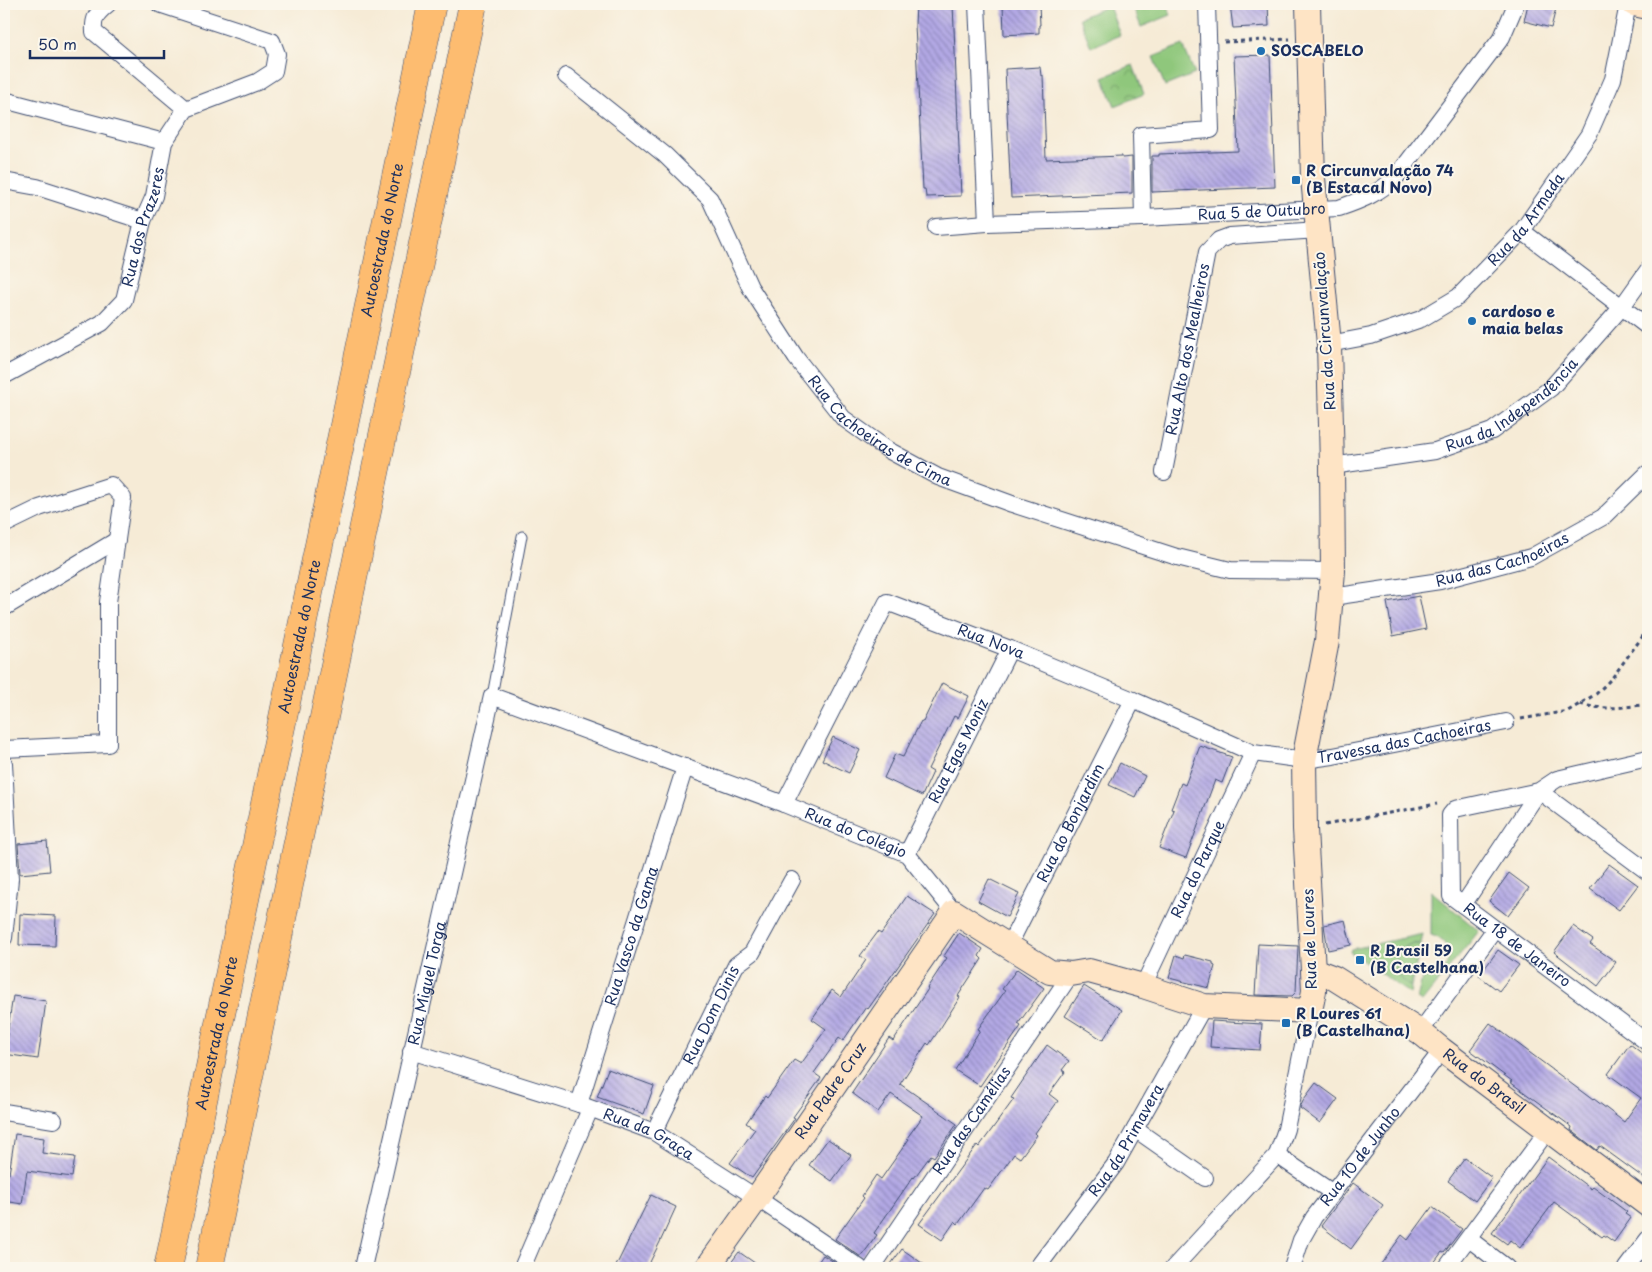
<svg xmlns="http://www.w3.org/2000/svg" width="1652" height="1272" viewBox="0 0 1652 1272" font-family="'Playpen Sans',sans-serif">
<defs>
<pattern id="park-crowns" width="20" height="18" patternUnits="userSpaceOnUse" patternTransform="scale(1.25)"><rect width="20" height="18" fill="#8fc77b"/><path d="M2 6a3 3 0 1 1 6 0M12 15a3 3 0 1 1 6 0" fill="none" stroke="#74a268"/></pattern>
<pattern id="building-back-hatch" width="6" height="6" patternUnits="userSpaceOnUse" patternTransform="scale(1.25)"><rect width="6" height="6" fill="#b2a8e4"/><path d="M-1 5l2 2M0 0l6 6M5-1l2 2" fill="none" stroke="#9089bc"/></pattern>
</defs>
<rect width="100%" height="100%" fill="#fbf7ec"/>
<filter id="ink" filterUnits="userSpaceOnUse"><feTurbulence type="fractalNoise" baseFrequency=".02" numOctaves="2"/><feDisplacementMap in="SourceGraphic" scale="10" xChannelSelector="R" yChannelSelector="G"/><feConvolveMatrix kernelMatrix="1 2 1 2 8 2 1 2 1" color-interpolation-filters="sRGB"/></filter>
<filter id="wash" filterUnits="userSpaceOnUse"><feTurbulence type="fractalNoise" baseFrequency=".0096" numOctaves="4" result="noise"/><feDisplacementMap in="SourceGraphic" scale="20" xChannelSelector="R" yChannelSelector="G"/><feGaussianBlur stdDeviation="1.12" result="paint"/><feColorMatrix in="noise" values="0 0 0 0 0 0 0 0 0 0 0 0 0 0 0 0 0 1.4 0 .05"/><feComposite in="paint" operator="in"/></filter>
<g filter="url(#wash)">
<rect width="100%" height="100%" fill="#f6ebd6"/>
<path fill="#8fc77b" stroke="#557b6c" d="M 1132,4 L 1166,4 L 1171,15 L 1141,27 Z
M 1109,6 L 1120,35 L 1091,47 L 1079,18 Z
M 1183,45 L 1195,74 L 1165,86 L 1153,57 Z
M 1431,891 L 1479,931 L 1422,1002 L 1417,999 L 1422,978 C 1453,978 1458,942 1431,935 Z
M 1423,934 L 1421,944 L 1411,944 L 1401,950 C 1391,963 1396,980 1411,986 L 1410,994 L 1350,952 L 1351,949 Z"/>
<path fill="url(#park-crowns)" stroke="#557b6c" d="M 1133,65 L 1144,94 L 1115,106 L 1103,77 Z
M 1411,944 L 1421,944 L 1411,986 C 1391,979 1390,951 1411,944 Z"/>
<g id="blocks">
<path fill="url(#building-back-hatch)" d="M 916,4 L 953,4 L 961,196 L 926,197 L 925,189 L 923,189 L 915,25 Z
M 1003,4 L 1039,4 L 1040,25 L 1039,25 L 1039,33 L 1004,35 Z
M 1230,4 L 1268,4 L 1269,26 L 1233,28 Z
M 1528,4 L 1557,4 L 1551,28 L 1524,21 Z
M 1270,55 L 1275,187 L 1152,192 L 1152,156 L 1159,156 L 1159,154 L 1238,151 L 1234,56 Z
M 1040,67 L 1041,76 L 1043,75 L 1046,159 L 1122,156 L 1122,158 L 1132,157 L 1132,193 L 1011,198 L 1005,69 Z
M 1419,596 L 1426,629 L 1393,636 L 1387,602 Z
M 942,683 L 969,696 L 958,718 L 954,716 L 928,769 L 933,772 L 922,796 L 884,778 L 895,754 L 903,757 L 921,721 L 923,722 Z
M 833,737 L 860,750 L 849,773 L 822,760 Z
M 1200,746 L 1232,757 L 1222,783 L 1215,780 L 1186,858 L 1159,848 L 1174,810 L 1171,809 L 1181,783 L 1185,785 Z
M 1120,763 L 1145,776 L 1135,797 L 1109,785 Z
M 47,841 L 50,871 L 20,874 L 18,844 Z
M 1609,864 L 1638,885 L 1619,910 L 1590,889 Z
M 1509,873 L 1529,888 L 1508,916 L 1489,901 Z
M 989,879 L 1019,894 L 1007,917 L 978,901 Z
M 907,896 L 935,914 L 868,1009 L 866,1007 L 843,1041 L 839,1038 L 814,1073 L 821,1078 L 793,1117 L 795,1118 L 752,1178 L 730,1163 L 755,1129 L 746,1123 L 765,1096 L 767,1098 L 794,1060 L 801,1064 L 826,1029 L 812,1019 L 832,990 L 841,997 L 866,960 L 860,956 L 878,932 L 881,934 Z
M 20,914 L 56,916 L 55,946 L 19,945 Z
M 1345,920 L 1351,945 L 1328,950 L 1324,925 Z
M 1573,926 L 1593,940 L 1590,944 L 1616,962 L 1598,986 L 1554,952 Z
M 959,933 L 983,949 L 979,956 L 982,959 L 958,996 L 960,997 L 941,1027 L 929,1045 L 927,1043 L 900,1084 L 957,1124 L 934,1157 L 931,1155 L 914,1178 L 913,1177 L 874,1233 L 877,1235 L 861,1257 L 835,1239 L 864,1198 L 862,1196 L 876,1175 L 881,1179 L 909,1139 L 907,1138 L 923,1116 L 891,1094 L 878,1112 L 852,1093 L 889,1038 L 893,1041 L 928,989 L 927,988 L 947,958 L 944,956 Z
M 1258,944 L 1298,946 L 1296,992 L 1292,996 L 1255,995 Z
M 1498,950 L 1519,965 L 1499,991 L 1479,976 Z
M 1176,955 L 1184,958 L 1185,955 L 1213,962 L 1213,965 L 1215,966 L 1209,988 L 1169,978 Z
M 1017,969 L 1044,988 L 1018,1024 L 1021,1026 L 980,1086 L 955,1070 L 980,1030 L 978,1029 L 1005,991 L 1002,989 Z
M 1084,986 L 1122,1010 L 1103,1040 L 1065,1016 Z
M 13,996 L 46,1001 L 38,1059 L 4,1054 Z
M 1212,1021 L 1262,1024 L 1260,1050 L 1210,1047 Z
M 1490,1023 L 1593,1100 L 1594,1099 L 1624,1122 L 1641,1098 L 1608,1074 L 1630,1044 L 1648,1058 L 1648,1181 L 1600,1146 L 1597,1150 L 1571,1130 L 1572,1127 L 1510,1082 L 1512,1081 L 1470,1050 Z
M 1047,1045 L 1069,1061 L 1062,1070 L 1065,1072 L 1049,1094 L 1058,1101 L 1035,1133 L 1037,1135 L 1020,1158 L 1014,1154 L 988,1190 L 984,1188 L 958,1224 L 955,1221 L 942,1240 L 919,1224 L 977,1145 L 979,1147 L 1014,1099 L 1011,1098 Z
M 608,1069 L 654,1086 L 644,1114 L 597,1097 Z
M 1316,1083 L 1338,1099 L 1320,1123 L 1300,1108 L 1304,1099 Z
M 15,1134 L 44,1138 L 42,1153 L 75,1157 L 72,1177 L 27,1171 L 22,1204 L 4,1201 L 4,1173 L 9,1174 Z
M 828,1139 L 851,1155 L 832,1181 L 809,1165 Z
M 1548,1157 L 1591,1189 L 1593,1187 L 1627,1212 L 1625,1214 L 1631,1218 L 1614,1242 L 1604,1235 L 1602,1237 L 1554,1202 L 1520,1248 L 1510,1240 L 1507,1244 L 1492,1233 Z
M 1465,1158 L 1492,1178 L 1475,1201 L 1448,1181 Z
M 1353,1183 L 1383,1205 L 1351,1249 L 1321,1226 Z
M 651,1195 L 676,1207 L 660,1242 L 647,1268 L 615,1268 Z
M 1432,1207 L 1462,1229 L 1444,1253 L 1442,1252 L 1430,1268 L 1378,1268 L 1402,1235 L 1408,1240 Z
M 902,1249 L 929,1268 L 888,1268 Z
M 739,1252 L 762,1268 L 727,1268 Z
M 823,1255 L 843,1268 L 814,1268 Z"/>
</g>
</g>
<g filter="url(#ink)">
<use href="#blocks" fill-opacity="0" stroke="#3c4b70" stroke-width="1"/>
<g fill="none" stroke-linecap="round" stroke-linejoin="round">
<g stroke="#3c4b70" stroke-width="11">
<path id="lane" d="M 492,696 L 522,536"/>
</g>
<g stroke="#3c4b70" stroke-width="18">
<g id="street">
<path d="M 108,4 C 97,14 93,16 94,32 L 186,109"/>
<path d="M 977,4 L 987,223"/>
<path id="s1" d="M 566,76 L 665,155 L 710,199 L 750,287 L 796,358 L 843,418 L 888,450 L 938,477 L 1012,504 L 1177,557 L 1230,570 L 1333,571"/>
<path d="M 4,100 L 164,142"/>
<path d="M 4,181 L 37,187 L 143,221"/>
<path d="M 1143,218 L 1141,135 L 1211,130 L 1207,4"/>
<path id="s2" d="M 936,227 L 987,223 L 1143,218 L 1339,208 C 1362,200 1380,193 1397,176 L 1502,37 L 1516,4"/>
<path d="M 1522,231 L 1648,327"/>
<path id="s3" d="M 1329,344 L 1371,336 L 1421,319 L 1458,297 L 1522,231 L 1589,134 L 1613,79 L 1628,4"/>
<path id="s4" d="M 4,376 L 102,323 L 124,300 L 143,221 L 154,196 L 164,142 L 186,109 L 257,82 L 274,71 L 277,54 L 272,41 L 159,4"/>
<path id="s5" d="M 1332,466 L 1435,451 L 1492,431 L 1551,388 L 1621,308 L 1648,270"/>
<path id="s6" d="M 1164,472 L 1207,252 L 1219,240 L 1230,236 L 1318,230"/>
<path d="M 4,525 L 39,508 L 111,485 L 123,498 L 108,602 L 108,744 L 4,749"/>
<path id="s7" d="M 1332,597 L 1440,581 L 1531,557 L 1603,517 L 1648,473"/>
<path d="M 4,608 L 117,540"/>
<path id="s8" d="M 1648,758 L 1557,779 L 1539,791 L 1455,809 L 1450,815 L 1451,896 L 1648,1043"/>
<path d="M 4,763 L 10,879 L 4,938"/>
<path id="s9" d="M 784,804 L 887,602 L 1010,649 L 1133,700 L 1253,753 L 1304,760 L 1333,756 L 1506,722"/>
<path id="s10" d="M 907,854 L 1010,649"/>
<path d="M 1463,905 L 1539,791 L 1648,872"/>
<path id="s11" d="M 1008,947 L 1133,700"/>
<path id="s12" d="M 1143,986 L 1253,753"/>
<path d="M 1420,1032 L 1495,929"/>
<path id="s13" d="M 411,1051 L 579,1104 L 654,1132 L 757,1198 L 860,1268"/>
<path id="s14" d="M 579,1104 L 685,767"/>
<path d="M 4,1112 L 54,1120"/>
<path d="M 1135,1129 L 1205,1178"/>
<path id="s15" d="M 654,1132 L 736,965 L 752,953 L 792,880"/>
<path d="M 1277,1155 L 1333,1193"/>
<path d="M 1469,1239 L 1507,1268"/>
<path id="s16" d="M 363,1268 L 492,696 L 784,804 L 907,854 L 954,912"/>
<path d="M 522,1268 L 590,1109"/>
<path id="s17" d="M 872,1268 L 1071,974"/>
<path id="s18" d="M 1037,1268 L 1116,1163 L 1204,1006"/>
<path d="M 1173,1268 L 1277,1155 L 1286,1129 L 1310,1011"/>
<path id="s19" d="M 1292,1268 L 1301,1240 L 1314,1217 L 1442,1050"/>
<path d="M 1446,1268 L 1548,1130"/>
<path d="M 1626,1268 L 1648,1239"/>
</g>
</g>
<g stroke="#3c4b70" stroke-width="26">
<g id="secondary">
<path d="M 1634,4 L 1648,7"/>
<path id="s20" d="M 1313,970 L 1334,978 L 1420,1032 L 1442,1050 L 1648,1205"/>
<path id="s21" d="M 707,1268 L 757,1198 L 954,912 L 1050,972 L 1071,974 L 1089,971 L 1143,986 L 1204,1006 L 1310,1011 L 1314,991 L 1313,970 L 1305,829 L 1304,760 L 1327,641 L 1333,571 L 1332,466 L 1329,344 L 1313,178 L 1308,4"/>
</g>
</g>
<g stroke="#3c4b70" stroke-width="29">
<g id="highway">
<path id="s22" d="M 168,1268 L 432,4"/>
<path d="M 209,1268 L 473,4"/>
</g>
</g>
<path stroke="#3c4b70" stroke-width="3" stroke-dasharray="4 4" stroke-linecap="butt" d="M 1224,42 L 1290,39
M 1580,704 C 1603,711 1625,707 1648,704
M 1521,719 L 1568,711 L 1596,694 L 1612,678 L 1648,629
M 1325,825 L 1437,804"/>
<use href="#lane" stroke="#fff" stroke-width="9"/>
<use href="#street" stroke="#fff" stroke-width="16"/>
<use href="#secondary" stroke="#fee4c5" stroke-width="24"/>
<use href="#highway" stroke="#fdbc6f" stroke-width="28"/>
</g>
</g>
<g fill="#1f6fb2" stroke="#fbf7ec" stroke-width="2">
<circle cx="1261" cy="51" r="5"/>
<rect x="1291" y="175" width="10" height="10" rx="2.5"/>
<circle cx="1472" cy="321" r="5"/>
<rect x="1355" y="955" width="10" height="10" rx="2.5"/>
<rect x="1281" y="1018" width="10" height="10" rx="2.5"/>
</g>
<g text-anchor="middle" stroke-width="4" stroke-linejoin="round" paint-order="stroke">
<g font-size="15" font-weight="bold" fill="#1b2f5e" stroke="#fbf7ec" text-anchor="start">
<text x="1271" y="56">SOSCABELO</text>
<text x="1306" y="176">R Circunvalação 74<tspan x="1306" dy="17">(B Estacal Novo)</tspan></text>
<text x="1482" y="317">cardoso e<tspan x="1482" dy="17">maia belas</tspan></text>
<text x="1370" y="956">R Brasil 59<tspan x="1370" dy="17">(B Castelhana)</tspan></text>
<text x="1296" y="1019">R Loures 61<tspan x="1296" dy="17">(B Castelhana)</tspan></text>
</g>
<g font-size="15" fill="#1b2f5e" stroke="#fbf7ec">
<text dy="5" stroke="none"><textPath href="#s2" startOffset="326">Rua 5 de Outubro</textPath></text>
<text dy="5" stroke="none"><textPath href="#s3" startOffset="242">Rua da Armada</textPath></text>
<text dy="5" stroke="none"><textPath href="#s4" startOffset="219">Rua dos Prazeres</textPath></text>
<text dy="5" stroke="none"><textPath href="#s22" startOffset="1050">Autoestrada do Norte</textPath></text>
<text transform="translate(1325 331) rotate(-94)" y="5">Rua da Circunvalação</text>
<text dy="5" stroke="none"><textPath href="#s6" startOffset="125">Rua Alto dos Mealheiros</textPath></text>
<text dy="5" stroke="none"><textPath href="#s5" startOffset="195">Rua da Independência</textPath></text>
<text dy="5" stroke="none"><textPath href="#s1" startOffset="484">Rua Cachoeiras de Cima</textPath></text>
<text dy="5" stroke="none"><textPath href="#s7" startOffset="175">Rua das Cachoeiras</textPath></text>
<text dy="5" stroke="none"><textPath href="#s22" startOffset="645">Autoestrada do Norte</textPath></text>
<text dy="5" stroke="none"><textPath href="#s9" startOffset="338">Rua Nova</textPath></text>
<text dy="5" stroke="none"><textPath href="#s9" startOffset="776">Travessa das Cachoeiras</textPath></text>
<text dy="5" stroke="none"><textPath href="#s10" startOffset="115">Rua Egas Moniz</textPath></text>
<text dy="5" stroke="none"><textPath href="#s11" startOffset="139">Rua do Bonjardim</textPath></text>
<text dy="5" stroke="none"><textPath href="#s16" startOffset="975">Rua do Colégio</textPath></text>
<text dy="5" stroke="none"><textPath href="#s12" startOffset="129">Rua do Parque</textPath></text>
<text dy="5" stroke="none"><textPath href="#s14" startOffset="176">Rua Vasco da Gama</textPath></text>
<text transform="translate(1310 939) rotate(-92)" y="5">Rua de Loures</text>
<text dy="5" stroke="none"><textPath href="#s8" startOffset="372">Rua 18 de Janeiro</textPath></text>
<text dy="5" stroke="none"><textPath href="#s16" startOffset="292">Rua Miguel Torga</textPath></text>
<text dy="5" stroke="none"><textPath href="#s15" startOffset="130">Rua Dom Dinis</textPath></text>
<text dy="5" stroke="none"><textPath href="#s22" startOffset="240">Autoestrada do Norte</textPath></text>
<text dy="5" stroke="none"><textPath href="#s20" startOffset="205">Rua do Brasil</textPath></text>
<text dy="5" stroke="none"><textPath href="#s21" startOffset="216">Rua Padre Cruz</textPath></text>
<text dy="5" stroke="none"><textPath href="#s17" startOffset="178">Rua das Camélias</textPath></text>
<text dy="5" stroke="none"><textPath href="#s13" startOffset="252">Rua da Graça</textPath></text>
<text dy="5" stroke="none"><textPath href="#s18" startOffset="156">Rua da Primavera</textPath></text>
<text dy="5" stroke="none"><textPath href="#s19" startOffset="132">Rua 10 de Junho</textPath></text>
</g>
</g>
<rect width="1652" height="1272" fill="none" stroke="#fbf7ec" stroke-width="20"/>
<path d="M30 50v8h134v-8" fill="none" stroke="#1b2f5e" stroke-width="2.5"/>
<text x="38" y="50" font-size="15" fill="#1b2f5e" stroke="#fbf7ec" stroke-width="4" paint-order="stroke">50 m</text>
</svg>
